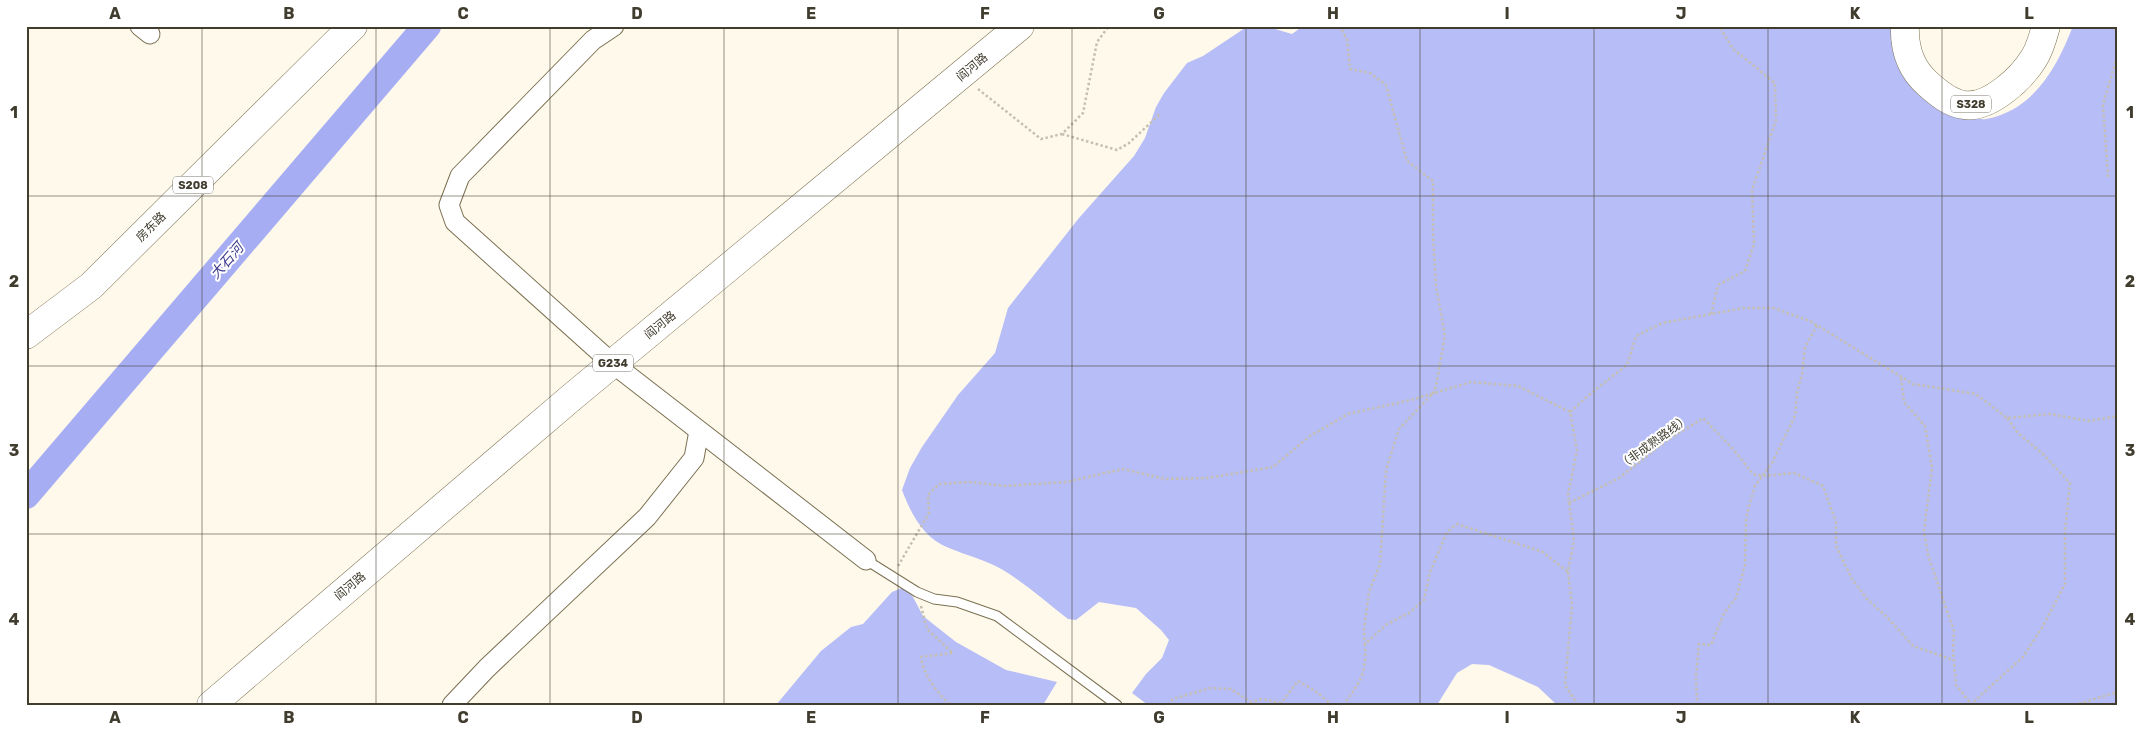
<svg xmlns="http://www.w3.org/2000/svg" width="2144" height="731" font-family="Rubik,'Noto Sans SC',sans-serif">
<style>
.forest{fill:#b7bdf6}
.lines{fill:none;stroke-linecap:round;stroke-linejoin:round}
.river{stroke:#a6adf3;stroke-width:28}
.service-casing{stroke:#7b7051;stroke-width:11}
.minor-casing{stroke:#7b7051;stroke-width:21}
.primary-casing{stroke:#7b7051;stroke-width:29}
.trunk-casing{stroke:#7b7051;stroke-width:29}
.path{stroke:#c4bfb1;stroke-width:2.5;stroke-dasharray:2.5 2.5;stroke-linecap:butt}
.service{stroke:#fff;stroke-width:9}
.minor{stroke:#fff;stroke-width:19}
.primary{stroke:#fff;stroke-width:28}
.trunk{stroke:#fff;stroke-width:28}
.grid{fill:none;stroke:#403c2e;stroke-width:1;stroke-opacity:0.55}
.labels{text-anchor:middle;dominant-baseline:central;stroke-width:4;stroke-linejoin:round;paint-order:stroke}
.shield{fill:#fff;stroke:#79766d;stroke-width:1}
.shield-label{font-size:11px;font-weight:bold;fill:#403c2e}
.street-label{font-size:12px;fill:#403c2e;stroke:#fff}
.water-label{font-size:14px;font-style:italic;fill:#3e3c8d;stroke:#fff}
.neatline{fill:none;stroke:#403c2e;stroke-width:2}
.grid-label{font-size:16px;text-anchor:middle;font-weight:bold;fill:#403c2e}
</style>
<rect width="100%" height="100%" fill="#fef9eb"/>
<!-- forest -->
<g class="forest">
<path d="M1254,26H1265L1292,34L1303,26H1893L1967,116C1973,117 1981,120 1986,119C2034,110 2057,67 2073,26H2118V705H1557L1538,687L1489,665L1472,664L1457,673L1437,705H1148L1132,693L1146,674L1162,658L1169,640L1161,630L1136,608L1099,602L1076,620L1068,619C1047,603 1026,584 1003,570C986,560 968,556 949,548C924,539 911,514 902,490L910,468L922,447L958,395L995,353L1008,308L1079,218L1134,156L1145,138L1156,107L1164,93L1187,63L1203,56L1245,28Z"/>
<path d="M904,587L913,597L923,616L956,642L1006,670L1057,682L1043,705H776L821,651L851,627L863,624L892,592Z"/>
</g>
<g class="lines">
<!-- river -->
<path class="river" d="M26,495L427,26"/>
<defs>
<path id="service" d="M866,560L917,592L934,599L957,602L997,616L1117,705"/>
<g id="minor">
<path d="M140,26L150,34"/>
<path d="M614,26L593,40L460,176L449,205L455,222L612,363L866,560"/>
<path d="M452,705L487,668L647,517L694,458L699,431"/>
</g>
<g id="primary">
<path d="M1905,26C1904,49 1911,69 1928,84C1938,93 1950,103 1964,105C1989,109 2022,78 2034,58C2040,49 2043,37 2046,26"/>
<path d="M26,335L91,286L353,26"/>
</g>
<path id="trunk" d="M211,705L572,397L1020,26"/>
</defs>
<!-- service casing -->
<use href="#service" class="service-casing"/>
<!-- minor casing -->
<use href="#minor" class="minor-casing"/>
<!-- primary casing -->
<use href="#primary" class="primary-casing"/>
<!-- trunk casing -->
<use href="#trunk" class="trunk-casing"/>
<!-- path -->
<g class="path">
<path d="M1339,26L1347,39L1350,69L1370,73L1386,85L1407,161L1433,181V234L1436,286L1445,336L1435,391L1399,429L1386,470L1380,564L1369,592L1364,630L1365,644"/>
<path d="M978,89L1041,139L1062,134L1083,113L1097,42L1109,26"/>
<path d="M1062,134L1117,150L1129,143L1160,114"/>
<path d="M2108,177L2103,105L2118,53"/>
<path d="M1711,314L1718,285L1745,271L1754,244L1752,190L1776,120L1775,83L1733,49L1719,26"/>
<path d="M1901,378L1904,402L1925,426L1932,468L1924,530L1928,555L1954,631L1953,653L1956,685L1972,705"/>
<path d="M1569,503L1619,478L1665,442L1703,418L1733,449L1753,474L1762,476L1794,473L1823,486L1836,522V546L1852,579L1867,599L1889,619L1913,646L1953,660"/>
<path d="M898,566L929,513L928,495L939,484L970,482L1005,486L1066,482L1123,469L1165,479L1207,478L1273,467L1310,436L1348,414L1411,400L1471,382L1518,386L1570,412"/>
<path d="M921,606L927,629L953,653L921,657C924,676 937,692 950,705"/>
<path d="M1168,705L1173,699L1210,688L1231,689L1251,702L1262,699L1281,703L1298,681L1314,690L1332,705"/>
<path d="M1343,705C1360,683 1367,673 1365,644L1387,624L1409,613L1424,600L1430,572L1447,532L1457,524L1543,552L1568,572"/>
<path d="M1578,705L1565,685L1572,605L1568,572L1574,540L1568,495L1577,450L1570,412L1590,394L1627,365L1636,336L1662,323L1744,308H1773L1810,321L1913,384L1976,394L2007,418L2050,414L2089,421L2118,416"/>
<path d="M1695,705L1697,699L1696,676L1699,644L1711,645L1724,613L1736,598L1745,565L1746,520L1749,506L1755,486L1772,463L1795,416L1797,392L1802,375L1805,347L1817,325"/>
<path d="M1970,705L2023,657L2043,626L2065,584V531L2070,483L2043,454L2018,433L2007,418"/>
<path d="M2074,705L2118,692"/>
</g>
<!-- service -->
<use href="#service" class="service"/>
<!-- minor -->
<use href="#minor" class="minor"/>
<!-- primary -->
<use href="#primary" class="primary"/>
<!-- trunk -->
<use href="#trunk" class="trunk"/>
</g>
<!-- grid -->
<path class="grid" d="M202,26V705M376,26V705M550,26V705M724,26V705M898,26V705M1072,26V705M1246,26V705M1420,26V705M1594,26V705M1768,26V705M1942,26V705M26,196H2118M26,366H2118M26,534H2118"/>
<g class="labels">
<!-- shield labels -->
<g class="shield">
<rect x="1951" y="95.5" width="40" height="17" rx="4"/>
<rect x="173" y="176.5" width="40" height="17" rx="4"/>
<rect x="593" y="354.5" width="40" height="17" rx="4"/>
</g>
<g class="shield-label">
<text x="1971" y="104">S328</text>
<text x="193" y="185">S208</text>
<text x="613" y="363">G234</text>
</g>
<!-- street labels -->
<g class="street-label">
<text transform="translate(972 67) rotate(-40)">阎河路</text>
<text transform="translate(151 227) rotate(-45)">房东路</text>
<text transform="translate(660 325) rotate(-39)">阎河路</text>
<text transform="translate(1654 442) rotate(-36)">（非成熟路线）</text>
<text transform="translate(350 586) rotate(-40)">阎河路</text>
</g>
<!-- water labels -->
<g class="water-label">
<text transform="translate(227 261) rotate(-49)">大石河</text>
</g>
</g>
<!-- border -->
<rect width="2144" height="731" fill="none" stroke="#ffffff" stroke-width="55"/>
<rect x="28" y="28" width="2088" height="676" class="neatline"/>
<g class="grid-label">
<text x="115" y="19">A</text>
<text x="289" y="19">B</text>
<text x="463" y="19">C</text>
<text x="637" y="19">D</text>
<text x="811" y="19">E</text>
<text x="985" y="19">F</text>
<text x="1159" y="19">G</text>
<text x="1333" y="19">H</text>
<text x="1507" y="19">I</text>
<text x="1681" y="19">J</text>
<text x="1855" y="19">K</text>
<text x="2029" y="19">L</text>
<text x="14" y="118">1</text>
<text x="2130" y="118">1</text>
<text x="14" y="287">2</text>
<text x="2130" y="287">2</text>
<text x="14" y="456">3</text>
<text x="2130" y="456">3</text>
<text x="14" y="625">4</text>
<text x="2130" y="625">4</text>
<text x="115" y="723">A</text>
<text x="289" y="723">B</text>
<text x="463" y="723">C</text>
<text x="637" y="723">D</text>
<text x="811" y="723">E</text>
<text x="985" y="723">F</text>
<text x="1159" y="723">G</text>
<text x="1333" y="723">H</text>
<text x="1507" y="723">I</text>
<text x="1681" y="723">J</text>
<text x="1855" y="723">K</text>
<text x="2029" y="723">L</text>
</g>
</svg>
